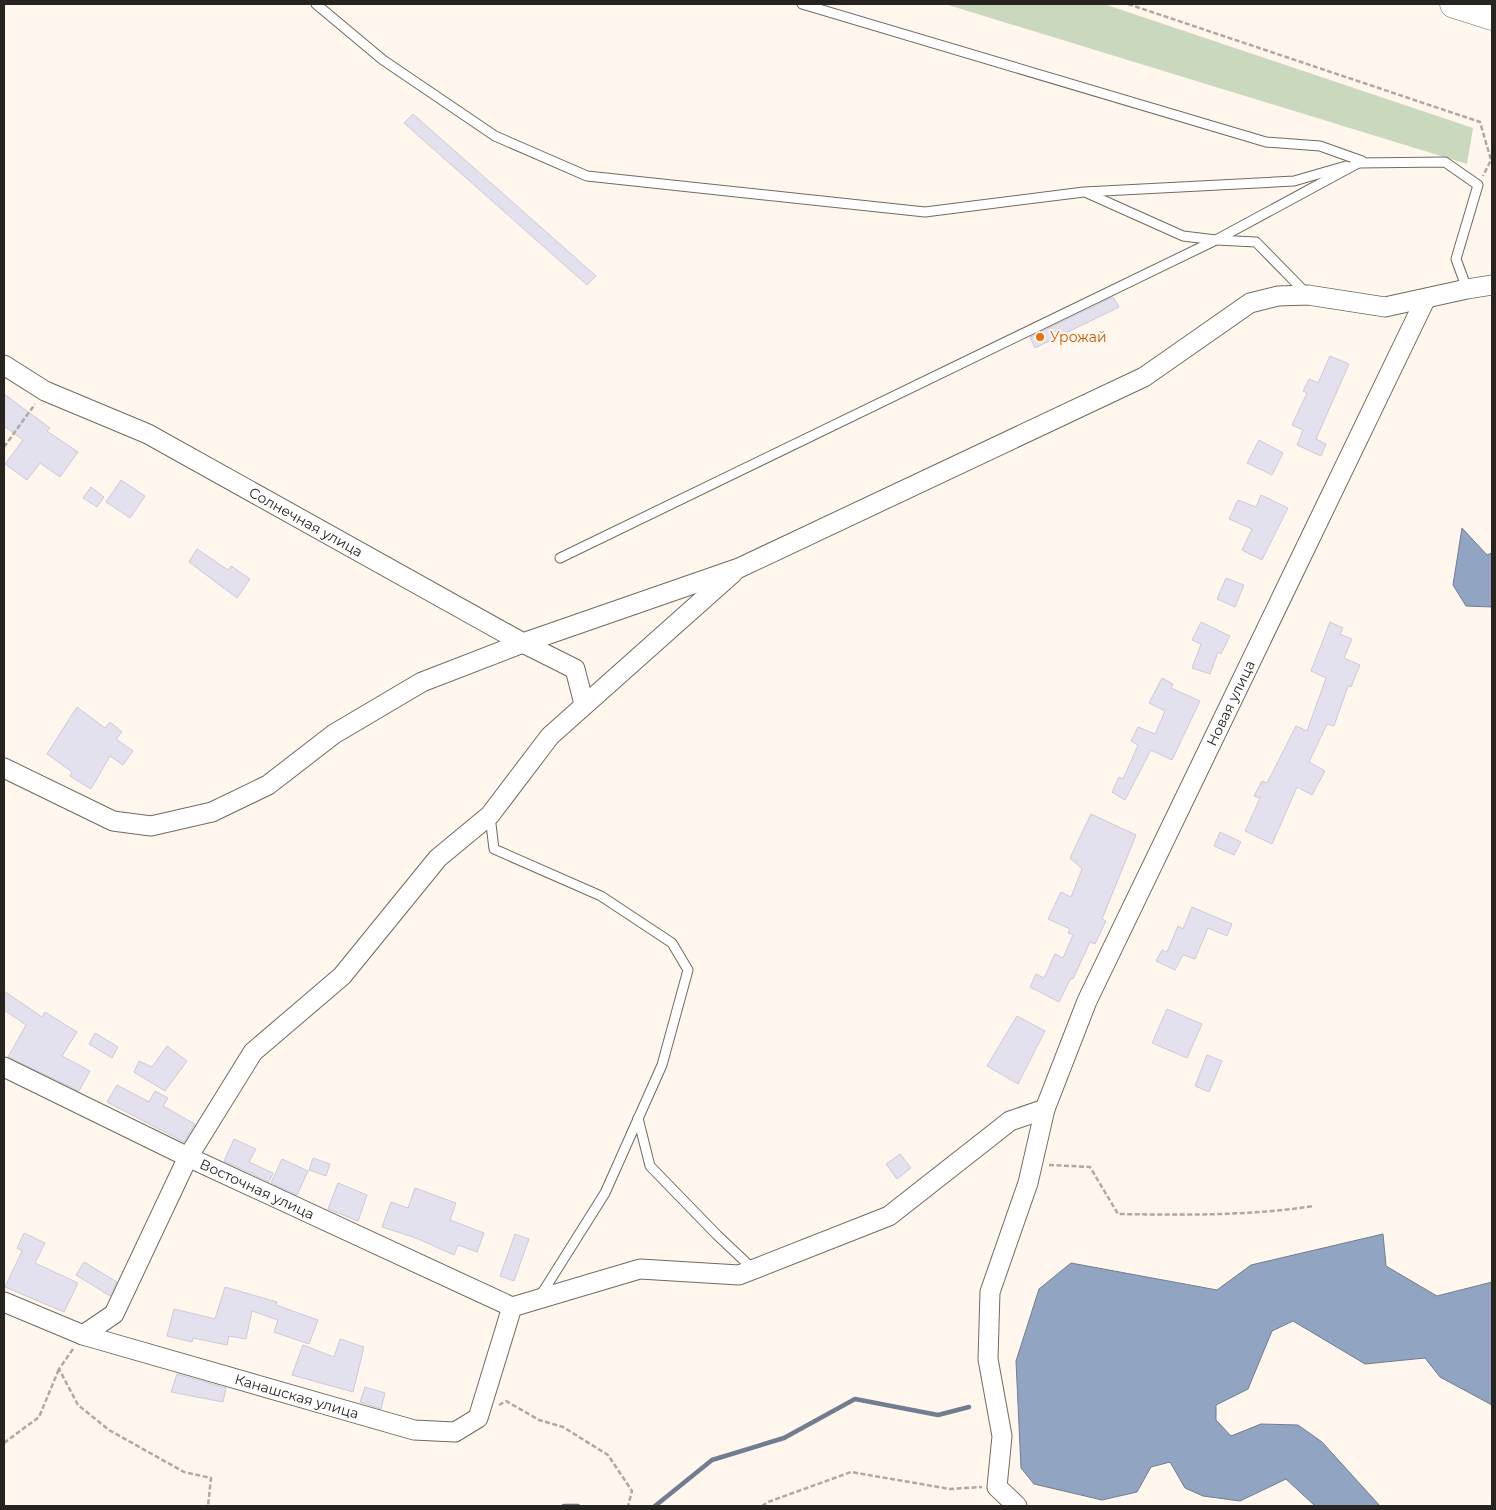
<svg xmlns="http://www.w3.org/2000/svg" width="1496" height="1510" font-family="Montserrat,sans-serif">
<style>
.green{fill:#cad9be}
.water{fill:#91a4c1;stroke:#717d90}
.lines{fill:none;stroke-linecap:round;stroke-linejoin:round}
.stream{stroke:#717d90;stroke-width:4.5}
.building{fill:#e4e1ef;stroke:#cdcad7}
.service-casing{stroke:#736a60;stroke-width:11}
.minor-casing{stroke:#736a60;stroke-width:21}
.trunk-casing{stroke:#736a60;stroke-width:29}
.path{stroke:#b0a9a2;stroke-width:2.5;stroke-dasharray:5 2.5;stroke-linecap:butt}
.service{stroke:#fff;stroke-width:9}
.minor{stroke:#fff;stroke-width:19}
.trunk{stroke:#fff;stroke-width:28}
.food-dot{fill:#e8710a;stroke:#fff6ed;stroke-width:2}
.labels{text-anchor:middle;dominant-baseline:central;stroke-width:4;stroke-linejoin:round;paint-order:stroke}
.food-label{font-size:14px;fill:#c56008;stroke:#fff6ed;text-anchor:start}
.street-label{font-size:14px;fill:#27231f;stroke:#fff6ed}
</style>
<rect width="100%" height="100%" fill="#fff6ed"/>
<!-- green -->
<path class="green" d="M945,4H1104L1473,128L1467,164Z"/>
<!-- water -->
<g class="water">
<path d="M1462,528L1487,555L1492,553V607L1466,606L1453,585Z"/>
<path d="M1383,1234L1386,1266L1437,1296L1492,1282V1405L1440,1377L1425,1358L1365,1364L1293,1321L1272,1331L1248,1389L1216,1405V1420L1231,1436L1261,1424L1298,1425L1322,1442L1380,1506H1315L1286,1479L1240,1501L1203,1496L1185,1488L1170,1462L1151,1467L1137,1492L1102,1500L1034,1484L1021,1468L1016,1361L1039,1289L1071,1263L1217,1290L1251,1265Z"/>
</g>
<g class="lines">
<!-- stream -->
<g class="stream">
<path d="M564,1506H578"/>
<path d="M655,1506L712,1460L784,1438L855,1399L938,1415L969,1407"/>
</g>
</g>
<!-- building -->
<g class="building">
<path d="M413,114L596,276L587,285L404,123Z"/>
<path d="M1113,297L1119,307L1035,348L1030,337Z"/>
<path d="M1330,356L1349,364L1316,439L1326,444L1321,456L1297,445L1303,430L1292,425L1307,393L1303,391L1309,379L1318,383Z"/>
<path d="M4,394L50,428L47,431L78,452L60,477L40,463L27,480L5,464L23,440L4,426Z"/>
<path d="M1259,440L1283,453L1272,475L1247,463Z"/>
<path d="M121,480L145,496L130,518L106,502Z"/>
<path d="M91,487L104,497L97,507L83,498Z"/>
<path d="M1261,495L1288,508L1262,560L1242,550L1252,529L1229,519L1238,500L1256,507Z"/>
<path d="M197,549L228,570L231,566L250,579L237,598L189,562Z"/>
<path d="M1226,578L1244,585L1235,607L1217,599Z"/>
<path d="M1201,622L1230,636L1221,654L1218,652L1210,674L1192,668L1201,644L1192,640Z"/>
<path d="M1330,622L1343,628L1340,634L1352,639L1344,658L1360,665L1351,687L1348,686L1334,726L1327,724L1309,762L1325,771L1312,795L1297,787L1272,844L1245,831L1260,798L1254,796L1262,781L1267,783L1296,726L1307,731L1326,678L1311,671Z"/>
<path d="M1162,678L1173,684L1171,688L1200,701L1172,760L1151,750L1125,800L1112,792L1119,777L1123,779L1138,745L1131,741L1138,727L1155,734L1165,711L1149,703Z"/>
<path d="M77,707L105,728L110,722L122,732L116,739L133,751L123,765L110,756L91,789L70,776L72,772L47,754Z"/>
<path d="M1091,814L1136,835L1102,919L1106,921L1095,944L1090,942L1073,979L1071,978L1059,1002L1030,987L1036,974L1044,978L1055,954L1063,958L1073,935L1068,933L1070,929L1048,919L1061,892L1071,897L1082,869L1070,858Z"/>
<path d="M1220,832L1241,842L1234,855L1214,846Z"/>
<path d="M1192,907L1232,924L1227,936L1208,928L1195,959L1183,955L1175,970L1156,961L1162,950L1167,952L1178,926L1183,929Z"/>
<path d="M4,991L42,1017L45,1012L77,1032L62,1056L90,1071L79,1091L8,1057L26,1025L4,1010Z"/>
<path d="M1167,1009L1202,1024L1187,1058L1152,1043Z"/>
<path d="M1017,1016L1045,1031L1018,1084L987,1066Z"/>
<path d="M95,1033L118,1047L112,1058L89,1044Z"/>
<path d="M167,1046L187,1061L165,1091L134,1072L139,1061L152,1067Z"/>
<path d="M1207,1055L1222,1061L1209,1092L1195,1086Z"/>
<path d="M117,1085L149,1102L155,1091L168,1098L163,1106L195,1124L184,1142L107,1102Z"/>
<path d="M234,1139L256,1149L249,1162L273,1173L269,1182L224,1161Z"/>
<path d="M900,1154L911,1168L897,1179L886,1164Z"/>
<path d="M313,1158L330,1164L326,1176L309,1170Z"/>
<path d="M282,1159L308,1171L297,1195L271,1183Z"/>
<path d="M338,1183L367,1195L358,1221L328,1209Z"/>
<path d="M415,1188L456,1203L450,1220L484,1233L477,1252L458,1245L454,1255L416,1238L382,1227L391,1202L408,1208Z"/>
<path d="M24,1233L45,1243L35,1263L78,1283L64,1312L5,1287L22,1251L17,1248Z"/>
<path d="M515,1234L529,1239L514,1281L500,1276Z"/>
<path d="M84,1262L117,1282L110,1296L76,1275Z"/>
<path d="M225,1287L277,1302L276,1305L318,1320L309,1344L274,1332L278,1320L252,1311L246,1339L229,1336L227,1345L193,1338L192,1342L167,1336L174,1309L215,1319Z"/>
<path d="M340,1339L364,1347L353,1392L292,1375L303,1345L334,1357Z"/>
<path d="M177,1374L226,1388L223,1402L171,1392Z"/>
<path d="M365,1387L385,1393L381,1409L360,1402Z"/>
</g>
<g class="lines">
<defs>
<g id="service">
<path d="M316,4L383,60L495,136L587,176L925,212L1084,192L1294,181L1346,166"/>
<path d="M1358,163L1445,162L1478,185L1456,259L1467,289"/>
<path d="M1087,193L1183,236L1216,240L1256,242L1307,294"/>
<path d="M560,558L1216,240L1362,161L1320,146L1266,142L802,4"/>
<path d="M490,816L494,849L601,896L672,943L688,970L662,1065L605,1193L539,1298"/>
<path d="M638,1118L650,1166L717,1235L753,1269"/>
</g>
<g id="minor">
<path id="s1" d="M4,365L45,391L148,434L523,643L575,669L584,704"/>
<path d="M4,768L113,821L151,826L212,812L268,785L334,734L422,682L523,643L739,568L1144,377L1250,303L1278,296L1308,295L1385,307L1467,289L1492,285"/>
<path id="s2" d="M4,1067L188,1157L512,1307"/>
<path id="s3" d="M4,1302L83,1335L414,1430L455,1432L478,1418L512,1307"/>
<path d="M512,1307L640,1269L739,1275L889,1216L1010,1121L1045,1109"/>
<path d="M83,1335L114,1314L188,1157L253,1052L342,976L438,858L490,815L550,736L733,573"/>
<path id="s4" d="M1017,1506L997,1487L1002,1436L988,1359L990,1292L1028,1183L1045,1109L1087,1001L1425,300"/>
</g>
<path id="trunk" d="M1454,4L1492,16"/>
</defs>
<!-- service casing -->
<use href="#service" class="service-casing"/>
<!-- minor casing -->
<use href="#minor" class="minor-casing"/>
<!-- trunk casing -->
<use href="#trunk" class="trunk-casing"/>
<!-- path -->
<g class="path">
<path d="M1128,4L1480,122L1491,160L1483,176"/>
<path d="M4,447L35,404"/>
<path d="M1049,1165L1090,1167L1118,1214C1183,1215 1249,1216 1313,1206"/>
<path d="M73,1349L59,1369L78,1405L109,1430L184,1472L211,1478L208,1506"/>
<path d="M499,1405L506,1401L539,1420L563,1427L608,1455L632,1491L628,1506"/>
<path d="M4,1443L39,1417L59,1369"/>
<path d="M762,1506L768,1502L851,1472L950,1489L982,1487"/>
</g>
<!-- service -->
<use href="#service" class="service"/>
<!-- minor -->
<use href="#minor" class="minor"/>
<!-- trunk -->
<use href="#trunk" class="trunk"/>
</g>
<!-- markers -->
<circle class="food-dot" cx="1040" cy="337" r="5"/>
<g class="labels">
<!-- food labels -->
<g class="food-label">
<text x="1050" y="337">Урожай</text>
</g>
<!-- street labels -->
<g class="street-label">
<text stroke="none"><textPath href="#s1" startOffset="341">Солнечная улица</textPath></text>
<text stroke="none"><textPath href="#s4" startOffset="862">Новая улица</textPath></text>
<text stroke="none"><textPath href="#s2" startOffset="281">Восточная улица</textPath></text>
<text stroke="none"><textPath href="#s3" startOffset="308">Канашская улица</textPath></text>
</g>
</g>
<!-- border -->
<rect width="1496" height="1510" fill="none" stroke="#27231f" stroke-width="10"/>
</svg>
